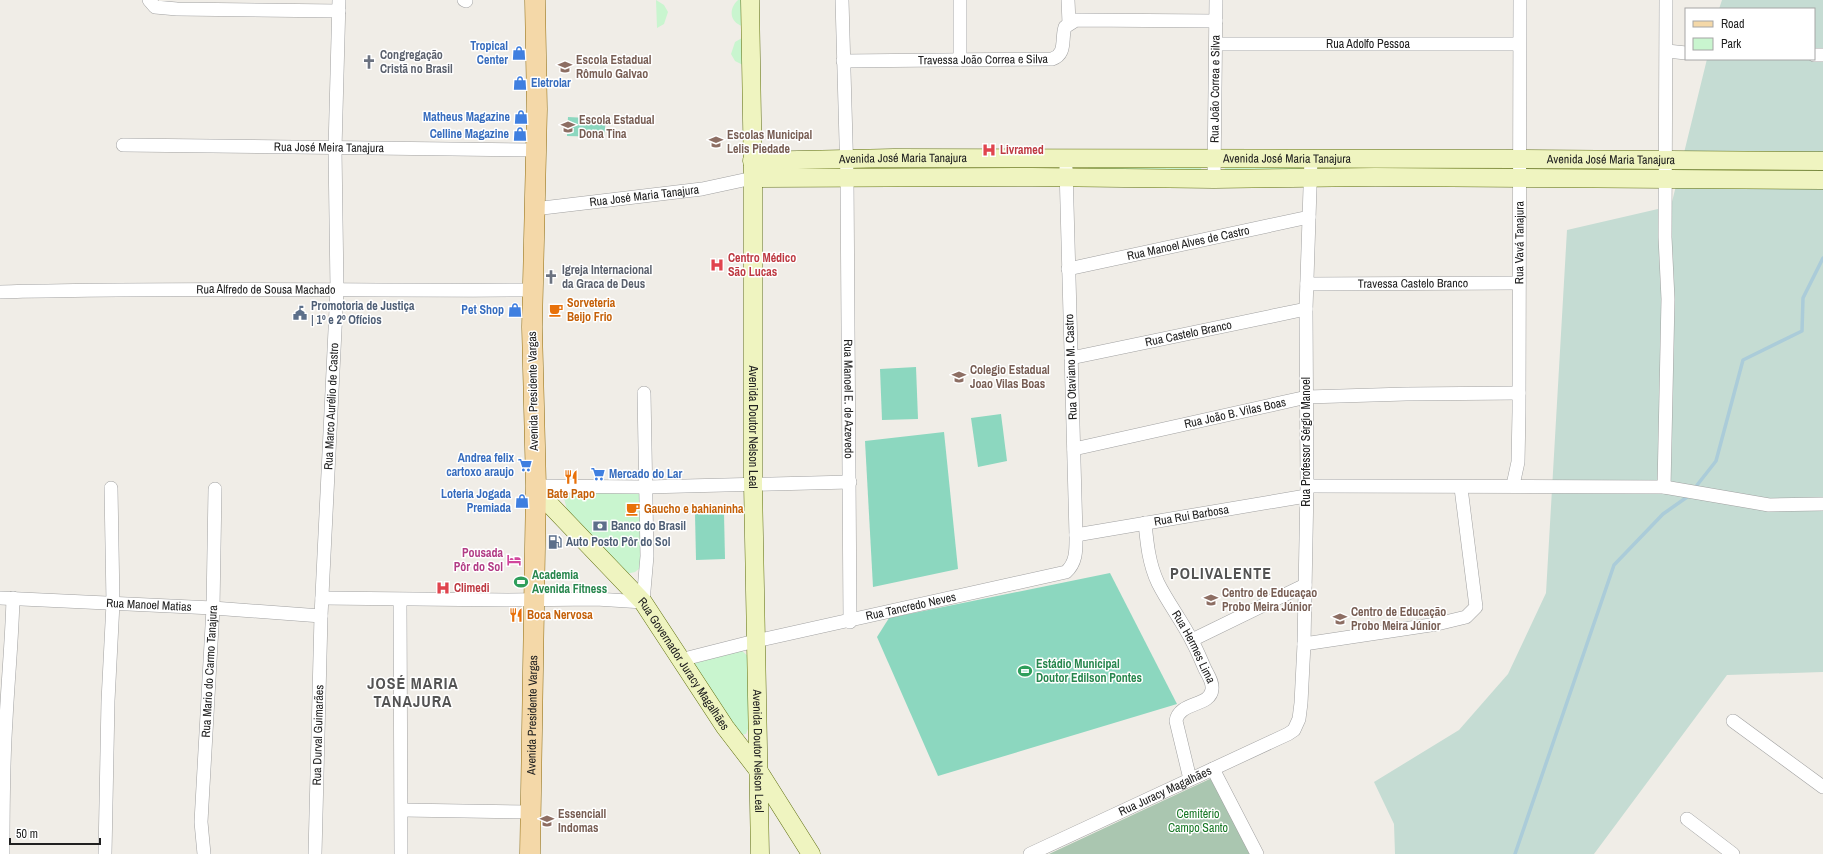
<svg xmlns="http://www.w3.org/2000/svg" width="1823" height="854" font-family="'Archivo Narrow',sans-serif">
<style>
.wetland{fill:#c5dcd3}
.cemetery{fill:#aac6b0}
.park{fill:#c9f5cf}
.pitch{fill:#8cd7bf}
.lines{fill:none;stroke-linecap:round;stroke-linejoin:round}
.stream{stroke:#abccd9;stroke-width:3.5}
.street-casing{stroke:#a1a1a1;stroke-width:14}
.secondary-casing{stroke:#5f6f0f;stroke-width:19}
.primary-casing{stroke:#8f6b0d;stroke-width:21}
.street{stroke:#fff;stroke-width:13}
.secondary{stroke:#eff4c0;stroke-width:18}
.primary{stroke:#f4d8a8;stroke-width:20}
.labels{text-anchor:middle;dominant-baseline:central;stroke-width:3;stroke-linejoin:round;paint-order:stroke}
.street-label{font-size:12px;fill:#202020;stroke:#fff}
.shop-label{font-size:12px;font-weight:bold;fill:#366cbe;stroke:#fff;text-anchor:end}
.worship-label{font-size:12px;font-weight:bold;fill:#5b616d;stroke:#fff;text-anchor:start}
.education-label{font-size:12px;font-weight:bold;fill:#785e54;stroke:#fff;text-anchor:start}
.health-label{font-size:12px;font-weight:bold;fill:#be3a42;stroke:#fff;text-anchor:start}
.food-label{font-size:12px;font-weight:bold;fill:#c56008;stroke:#fff;text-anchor:start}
.service-label{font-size:12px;font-weight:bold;fill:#4e5e75;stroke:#fff;text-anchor:start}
.hotel-label{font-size:12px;font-weight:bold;fill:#b23c85;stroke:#fff;text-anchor:end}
.leisure-label{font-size:12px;font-weight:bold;fill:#27864d;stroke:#fff;text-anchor:start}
.park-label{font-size:12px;fill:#157623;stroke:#fff}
.district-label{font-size:16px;font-weight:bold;letter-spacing:1px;fill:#535353;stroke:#fff}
</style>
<rect width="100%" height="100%" fill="#f0ede7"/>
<!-- wetland -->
<path class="wetland" d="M1722,0H1823V672L1727,675L1594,854H1395L1394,824L1374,782L1459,730L1508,674L1546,593L1567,230L1671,206L1707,59H1814V9H1719Z"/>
<!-- cemetery -->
<path class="cemetery" d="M1214,777L1252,854H1049Z"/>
<!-- park -->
<g class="park">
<path d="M656,0L664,5L668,12L664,24L657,28Z"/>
<path d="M738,0H746L742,26C730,22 728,9 738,0Z"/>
<path d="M742,38L747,67L735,61L731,54L735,42Z"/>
<path d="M1202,165L1200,174H1088V166Z"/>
<path d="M1225,166L1302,167L1301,174H1224Z"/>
<path d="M571,493H639C648,511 641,547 640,568L635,572L626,574L567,510L564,498Z"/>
<path d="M741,650L749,657V726L746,734L741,735L695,668V663Z"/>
</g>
<!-- pitch -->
<g class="pitch">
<path d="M568,117L606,119L604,137L567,136Z"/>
<path d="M916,367L918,419L882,420L880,369Z"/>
<path d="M1001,414L1007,461L978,467L971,418Z"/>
<path d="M944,432L958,569L873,587L865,441Z"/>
<path d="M724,513L725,559L696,560L695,514Z"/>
<path d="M1110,573L1177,704L938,776L877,637L889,618Z"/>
</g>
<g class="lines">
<!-- stream -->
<g class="stream">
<path d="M1694,489L1716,461L1743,360L1802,331L1803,298L1823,258"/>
<path d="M1515,854L1614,565L1663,514L1690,495"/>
</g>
<defs>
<g id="street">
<path d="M149,0L155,7L177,9L339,11"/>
<path d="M464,0L466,1"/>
<path id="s1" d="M842,0L847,177L850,622"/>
<path d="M1068,0L1069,23"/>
<path id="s2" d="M1216,44H1519"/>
<path d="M1667,51L1686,53"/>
<path d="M1814,55H1823"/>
<path d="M960,60V0"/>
<path id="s3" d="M843,61L1052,59C1067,54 1061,39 1065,27L1076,20L1216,21"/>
<path id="s4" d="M123,145L535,150"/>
<path id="s5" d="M1214,179L1216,0"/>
<path id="s6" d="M534,209L702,189L753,178"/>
<path id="s7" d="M1068,269L1309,217"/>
<path id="s8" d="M1307,284L1519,283"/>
<path id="s9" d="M0,292C177,287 355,291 532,290"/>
<path id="s10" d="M1071,358L1306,309"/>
<path id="s11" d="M1074,449L1307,397L1406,394L1519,393"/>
<path id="s12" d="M1513,485L1518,462L1519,412L1520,0"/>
<path d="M536,486L646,487L850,482"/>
<path d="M1307,486L1664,487L1769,505L1823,504"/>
<path d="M1664,487L1668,299L1665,237L1666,0"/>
<path id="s13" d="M1145,523C1147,544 1149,564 1158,583C1168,603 1182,621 1192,641C1197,650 1201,660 1205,669C1208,675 1213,682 1212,689C1211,707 1179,701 1176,721L1190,779"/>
<path id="s14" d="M1076,535L1306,496"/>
<path id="s15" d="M0,598L213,608L321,616"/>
<path d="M322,598L507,600L596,599L643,602L647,556L644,393"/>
<path d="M400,600L401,854"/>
<path d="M1192,640L1305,585"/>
<path d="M1304,644L1437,624L1466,617L1476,607L1461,488"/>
<path id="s16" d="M680,660L751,642L1066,572C1077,562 1076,549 1076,535L1066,168"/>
<path d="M1733,721L1823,787"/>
<path d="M1213,769L1257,854"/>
<path d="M402,810L531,812"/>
<path d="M1687,819L1733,854"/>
<path d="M3,854C3,809 3,765 6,720C8,679 12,639 13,598"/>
<path d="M105,854L108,701L113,603L111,488"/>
<path id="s17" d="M204,854L201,822L213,608L215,489"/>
<path id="s18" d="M315,854L321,616L337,289L335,149L339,0"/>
<path id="s19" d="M1030,854L1288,734L1294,730L1299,719L1301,703L1304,644L1307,486L1306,309L1311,158"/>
</g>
<g id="secondary">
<path id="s20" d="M750,0L753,178V484L760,854"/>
<path id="s21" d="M752,161L894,158L1520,159L1823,161"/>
<path d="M753,178L1032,177L1214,179L1375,177L1823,180"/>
<path id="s22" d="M536,490L643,602L725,727L758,770L811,854"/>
</g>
<g id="primary">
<path id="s23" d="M530,854L536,486L532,327L537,109L535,0"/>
</g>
</defs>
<!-- street casing -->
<use href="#street" class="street-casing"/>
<!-- secondary casing -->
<use href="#secondary" class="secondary-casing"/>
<!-- primary casing -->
<use href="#primary" class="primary-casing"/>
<!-- street -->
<use href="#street" class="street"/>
<!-- secondary -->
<use href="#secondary" class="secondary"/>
<!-- primary -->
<use href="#primary" class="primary"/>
</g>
<!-- icons -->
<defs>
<symbol id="shop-bare" viewBox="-9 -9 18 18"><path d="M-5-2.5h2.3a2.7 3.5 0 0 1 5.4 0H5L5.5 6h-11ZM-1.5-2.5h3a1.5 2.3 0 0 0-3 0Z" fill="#3f7fe0" stroke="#fff" stroke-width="2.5" paint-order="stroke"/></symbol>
<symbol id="church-bare" viewBox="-9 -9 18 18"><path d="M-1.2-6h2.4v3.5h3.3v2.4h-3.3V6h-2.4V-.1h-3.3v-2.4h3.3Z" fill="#6b7280" stroke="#fff" stroke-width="2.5" paint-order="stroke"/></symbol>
<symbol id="school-bare" viewBox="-9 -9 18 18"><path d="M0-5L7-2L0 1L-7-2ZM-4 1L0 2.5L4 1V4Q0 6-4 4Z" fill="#8d6e63" stroke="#fff" stroke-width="2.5" paint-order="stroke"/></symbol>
<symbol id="hospital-bare" viewBox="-9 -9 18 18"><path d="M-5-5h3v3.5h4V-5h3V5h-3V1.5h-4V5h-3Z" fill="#e0444e" stroke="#fff" stroke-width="2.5" paint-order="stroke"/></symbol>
<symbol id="cafe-bare" viewBox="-9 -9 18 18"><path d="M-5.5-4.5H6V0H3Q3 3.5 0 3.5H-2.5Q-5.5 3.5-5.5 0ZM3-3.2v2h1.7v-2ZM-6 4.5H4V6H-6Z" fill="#e8710a" stroke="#fff" stroke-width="2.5" paint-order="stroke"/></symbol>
<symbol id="civic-bare" viewBox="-9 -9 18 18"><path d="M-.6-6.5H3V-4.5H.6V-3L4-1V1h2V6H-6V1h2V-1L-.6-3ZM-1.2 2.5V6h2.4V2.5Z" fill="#5c6f8a" stroke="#fff" stroke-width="2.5" paint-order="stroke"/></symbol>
<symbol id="supermarket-bare" viewBox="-9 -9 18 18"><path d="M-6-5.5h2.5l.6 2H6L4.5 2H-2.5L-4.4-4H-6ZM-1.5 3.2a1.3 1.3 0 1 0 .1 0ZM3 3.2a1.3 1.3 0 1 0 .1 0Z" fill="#3f7fe0" stroke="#fff" stroke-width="2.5" paint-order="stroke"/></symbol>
<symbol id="restaurant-bare" viewBox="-9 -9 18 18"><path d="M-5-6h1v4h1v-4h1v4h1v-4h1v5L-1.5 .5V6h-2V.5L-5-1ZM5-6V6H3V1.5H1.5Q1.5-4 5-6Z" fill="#e8710a" stroke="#fff" stroke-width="2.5" paint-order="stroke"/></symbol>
<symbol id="bank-bare" viewBox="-9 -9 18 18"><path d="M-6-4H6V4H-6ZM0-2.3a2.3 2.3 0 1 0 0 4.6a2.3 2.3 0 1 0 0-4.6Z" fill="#5c6f8a" stroke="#fff" stroke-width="2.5" paint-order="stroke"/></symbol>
<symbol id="fuel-bare" viewBox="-9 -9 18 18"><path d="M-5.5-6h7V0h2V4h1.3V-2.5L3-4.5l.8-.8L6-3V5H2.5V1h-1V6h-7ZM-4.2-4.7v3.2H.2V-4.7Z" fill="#5c6f8a" stroke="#fff" stroke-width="2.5" paint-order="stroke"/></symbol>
<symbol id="hotel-bare" viewBox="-9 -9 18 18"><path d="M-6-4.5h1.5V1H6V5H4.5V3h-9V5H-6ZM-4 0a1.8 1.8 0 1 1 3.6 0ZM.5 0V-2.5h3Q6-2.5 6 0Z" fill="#d1479c" stroke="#fff" stroke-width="2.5" paint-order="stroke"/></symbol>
<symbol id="stadium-bare" viewBox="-9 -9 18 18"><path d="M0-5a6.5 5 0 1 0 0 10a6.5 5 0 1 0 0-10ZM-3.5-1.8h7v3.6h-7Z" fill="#2e9e5b" stroke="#fff" stroke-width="2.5" paint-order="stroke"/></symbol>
</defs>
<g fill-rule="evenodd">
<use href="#shop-bare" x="509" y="43" width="20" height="20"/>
<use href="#church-bare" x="359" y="52" width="20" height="20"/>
<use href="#school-bare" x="555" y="57" width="20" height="20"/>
<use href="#shop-bare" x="510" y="73" width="20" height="20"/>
<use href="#shop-bare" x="511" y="107" width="20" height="20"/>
<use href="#school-bare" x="558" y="117" width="20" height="20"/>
<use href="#shop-bare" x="510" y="124" width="20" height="20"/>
<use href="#school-bare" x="706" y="132" width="20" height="20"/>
<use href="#hospital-bare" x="979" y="140" width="20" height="20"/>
<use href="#hospital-bare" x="707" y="255" width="20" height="20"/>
<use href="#church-bare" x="541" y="267" width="20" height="20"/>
<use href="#shop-bare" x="505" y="300" width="20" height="20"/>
<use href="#cafe-bare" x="546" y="300" width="20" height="20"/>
<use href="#civic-bare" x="290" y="303" width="20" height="20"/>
<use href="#school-bare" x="949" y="367" width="20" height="20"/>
<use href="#supermarket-bare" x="515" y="455" width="20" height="20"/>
<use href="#supermarket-bare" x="588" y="464" width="20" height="20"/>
<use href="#restaurant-bare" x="561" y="467" width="20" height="20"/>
<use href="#shop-bare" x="512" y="491" width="20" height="20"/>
<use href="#cafe-bare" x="623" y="499" width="20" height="20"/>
<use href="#bank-bare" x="590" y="516" width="20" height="20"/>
<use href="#fuel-bare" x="545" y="532" width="20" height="20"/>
<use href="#hotel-bare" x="504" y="550" width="20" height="20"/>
<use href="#stadium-bare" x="511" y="572" width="20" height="20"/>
<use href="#hospital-bare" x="433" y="578" width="20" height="20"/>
<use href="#school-bare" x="1201" y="590" width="20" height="20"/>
<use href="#restaurant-bare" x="506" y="605" width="20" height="20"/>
<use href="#school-bare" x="1330" y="609" width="20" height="20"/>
<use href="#stadium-bare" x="1015" y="661" width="20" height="20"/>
<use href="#school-bare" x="537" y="811" width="20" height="20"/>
</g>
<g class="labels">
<!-- street labels -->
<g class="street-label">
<text stroke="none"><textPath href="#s2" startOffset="152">Rua Adolfo Pessoa</textPath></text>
<text stroke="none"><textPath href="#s3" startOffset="140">Travessa João Correa e Silva</textPath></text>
<text stroke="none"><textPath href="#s5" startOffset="90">Rua João Correa e Silva</textPath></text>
<text stroke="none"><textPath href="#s4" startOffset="206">Rua José Meira Tanajura</textPath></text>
<text stroke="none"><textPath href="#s21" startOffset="151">Avenida José Maria Tanajura</textPath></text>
<text stroke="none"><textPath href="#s21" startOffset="535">Avenida José Maria Tanajura</textPath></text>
<text stroke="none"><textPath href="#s21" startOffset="859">Avenida José Maria Tanajura</textPath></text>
<text stroke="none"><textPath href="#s6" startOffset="111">Rua José Maria Tanajura</textPath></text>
<text stroke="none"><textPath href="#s7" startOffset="123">Rua Manoel Alves de Castro</textPath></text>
<text stroke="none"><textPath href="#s12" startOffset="243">Rua Vavá Tanajura</textPath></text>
<text stroke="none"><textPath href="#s8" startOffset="106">Travessa Castelo Branco</textPath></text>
<text stroke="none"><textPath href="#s9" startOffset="266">Rua Alfredo de Sousa Machado</textPath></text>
<text stroke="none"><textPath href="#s10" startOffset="120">Rua Castelo Branco</textPath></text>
<text transform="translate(1071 367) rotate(-92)">Rua Otaviano M. Castro</text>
<text transform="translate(533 391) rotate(-91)">Avenida Presidente Vargas</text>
<text stroke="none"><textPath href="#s1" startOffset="399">Rua Manoel E. de Azevedo</textPath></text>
<text stroke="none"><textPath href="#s18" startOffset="448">Rua Marco Aurélio de Castro</textPath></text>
<text stroke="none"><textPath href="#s11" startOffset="165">Rua João B. Vilas Boas</textPath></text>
<text stroke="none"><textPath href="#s20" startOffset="427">Avenida Doutor Nelson Leal</textPath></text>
<text transform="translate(1306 442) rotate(-90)">Rua Professor Sérgio Manoel</text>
<text stroke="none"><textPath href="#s14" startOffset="117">Rua Rui Barbosa</textPath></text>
<text stroke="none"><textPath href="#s15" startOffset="149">Rua Manoel Matias</textPath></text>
<text stroke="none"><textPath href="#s16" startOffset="237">Rua Tancredo Neves</textPath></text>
<text stroke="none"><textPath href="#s13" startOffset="135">Rua Hermes Lima</textPath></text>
<text stroke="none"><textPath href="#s22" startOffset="229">Rua Governador Juracy Magalhães</textPath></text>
<text stroke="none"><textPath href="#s17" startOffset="183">Rua Mario do Carmo Tanajura</textPath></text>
<text stroke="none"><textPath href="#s23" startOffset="139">Avenida Presidente Vargas</textPath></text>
<text stroke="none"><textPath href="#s18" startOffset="119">Rua Durval Guimarães</textPath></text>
<text stroke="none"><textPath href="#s20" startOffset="751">Avenida Doutor Nelson Leal</textPath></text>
<text stroke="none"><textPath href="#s19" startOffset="149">Rua Juracy Magalhães</textPath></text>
</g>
<!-- shop labels -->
<g class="shop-label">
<text x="508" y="46">Tropical<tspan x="508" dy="14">Center</tspan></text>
<text x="531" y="83" text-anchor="start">Eletrolar</text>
<text x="510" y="117">Matheus Magazine</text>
<text x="509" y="134">Celline Magazine</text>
<text x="504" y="310">Pet Shop</text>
<text x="514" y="458">Andrea felix<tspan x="514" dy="14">cartoxo araujo</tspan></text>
<text x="609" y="474" text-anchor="start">Mercado do Lar</text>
<text x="511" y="494">Loteria Jogada<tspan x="511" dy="14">Premiada</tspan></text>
</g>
<!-- worship labels -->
<g class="worship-label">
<text x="380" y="55">Congregação<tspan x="380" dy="14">Cristã no Brasil</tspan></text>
<text x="562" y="270">Igreja Internacional<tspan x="562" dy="14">da Graca de Deus</tspan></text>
</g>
<!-- education labels -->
<g class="education-label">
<text x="576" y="60">Escola Estadual<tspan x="576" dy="14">Rômulo Galvao</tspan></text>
<text x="579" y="120">Escola Estadual<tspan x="579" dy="14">Dona Tina</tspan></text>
<text x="727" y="135">Escolas Municipal<tspan x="727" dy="14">Lelis Piedade</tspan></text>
<text x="970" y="370">Colegio Estadual<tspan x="970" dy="14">Joao Vilas Boas</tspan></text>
<text x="1222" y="593">Centro de Educaçao<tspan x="1222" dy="14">Probo Meira Júnior</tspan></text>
<text x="1351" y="612">Centro de Educação<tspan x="1351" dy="14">Probo Meira Júnior</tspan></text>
<text x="558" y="814">Essenciall<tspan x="558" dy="14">Indomas</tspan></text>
</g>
<!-- health labels -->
<g class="health-label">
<text x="1000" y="150">Livramed</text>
<text x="728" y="258">Centro Médico<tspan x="728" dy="14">São Lucas</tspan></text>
<text x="454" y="588">Climedi</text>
</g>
<!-- food labels -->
<g class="food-label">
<text x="567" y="303">Sorveteria<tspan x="567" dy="14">Beijo Frio</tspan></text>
<text x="571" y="494" text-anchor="middle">Bate Papo</text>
<text x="644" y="509">Gaucho e bahianinha</text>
<text x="527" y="615">Boca Nervosa</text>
</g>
<!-- service labels -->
<g class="service-label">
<text x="311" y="306">Promotoria de Justiça<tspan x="311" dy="14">| 1º e 2º Ofícios</tspan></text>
<text x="611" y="526">Banco do Brasil</text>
<text x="566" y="542">Auto Posto Pôr do Sol</text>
</g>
<!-- hotel labels -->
<g class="hotel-label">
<text x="503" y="553">Pousada<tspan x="503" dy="14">Pôr do Sol</tspan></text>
</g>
<!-- leisure labels -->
<g class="leisure-label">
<text x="532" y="575">Academia<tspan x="532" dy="14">Avenida Fitness</tspan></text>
<text x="1036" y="664">Estádio Municipal<tspan x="1036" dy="14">Doutor Edilson Pontes</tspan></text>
</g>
<!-- park labels -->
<g class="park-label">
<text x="1198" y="814">Cemitério<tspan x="1198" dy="14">Campo Santo</tspan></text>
</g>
<!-- district labels -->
<g class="district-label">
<text x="1221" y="573">POLIVALENTE</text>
<text x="413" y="683">JOSÉ MARIA<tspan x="413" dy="18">TANAJURA</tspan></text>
</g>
</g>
<!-- legend -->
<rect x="1685" y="8" width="130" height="52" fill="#ffffff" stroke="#a6a6a6"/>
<rect x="1693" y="21" width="20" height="6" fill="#f4d8a8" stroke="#a6a6a6"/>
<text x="1721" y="28" font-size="12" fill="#202020">Road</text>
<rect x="1693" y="38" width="20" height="12" fill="#c9f5cf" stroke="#a6a6a6"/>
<text x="1721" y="48" font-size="12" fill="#202020">Park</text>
<!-- scale -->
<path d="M10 838v6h90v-6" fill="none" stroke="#202020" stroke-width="2"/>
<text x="16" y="838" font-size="12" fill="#202020" stroke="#ffffff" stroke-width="3" paint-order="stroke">50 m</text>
</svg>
